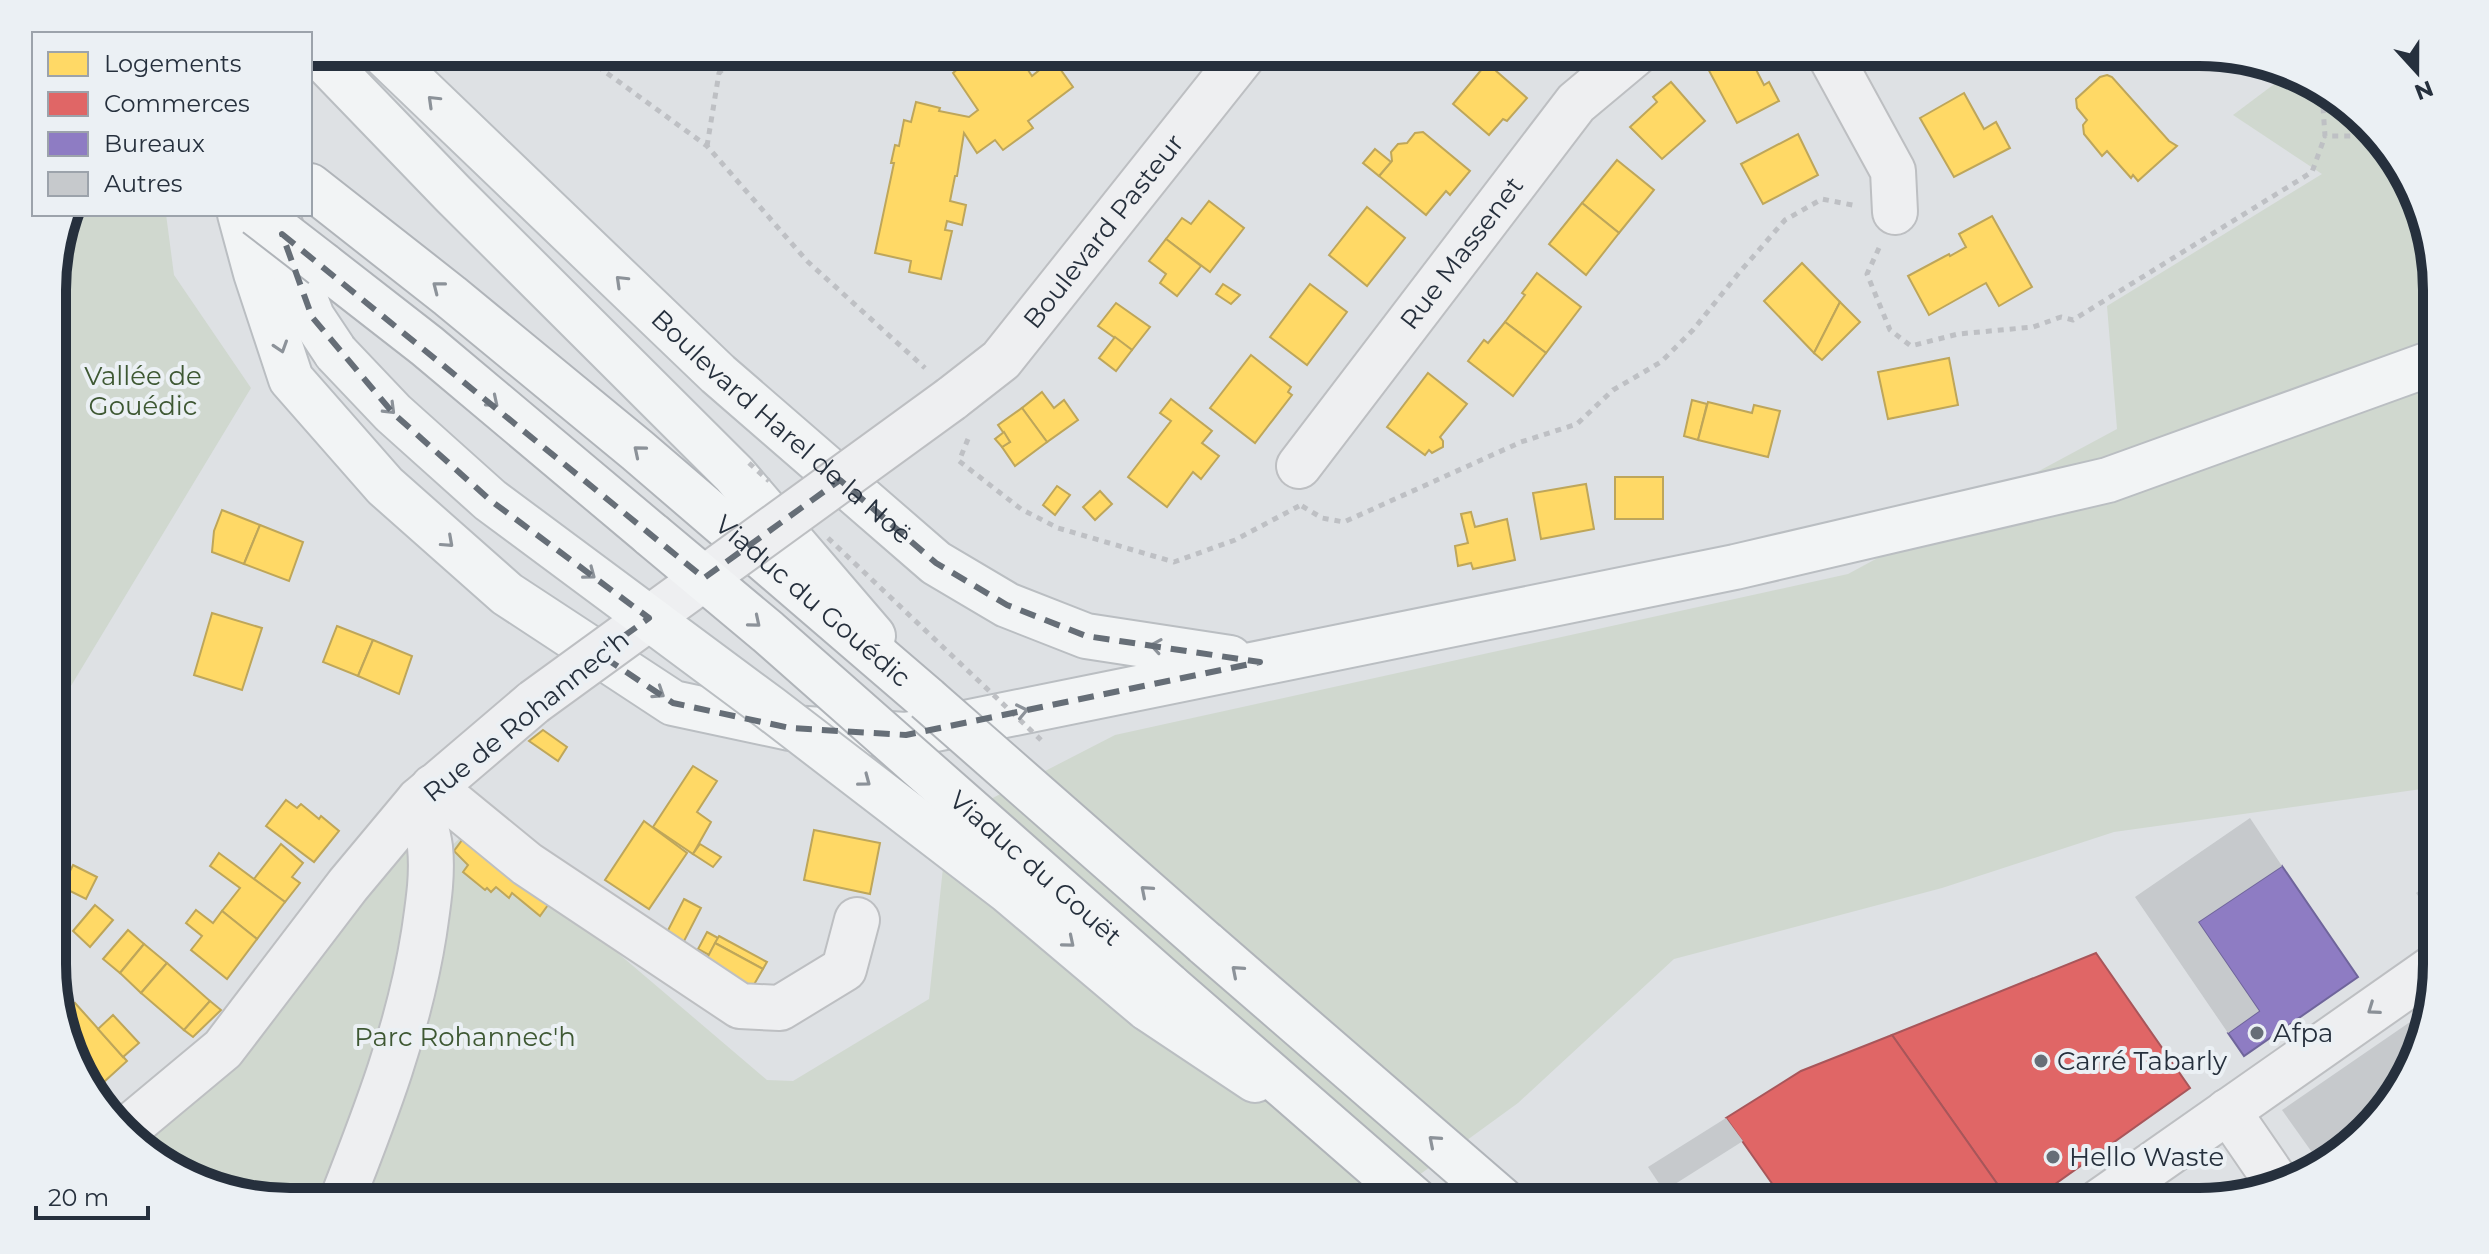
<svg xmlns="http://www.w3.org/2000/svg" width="2489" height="1254" font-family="Montserrat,sans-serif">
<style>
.green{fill:#d0d8cf}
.homes{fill:#ffd966;stroke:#bea65a;stroke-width:2}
.shops{fill:#e06666;stroke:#a8565a;stroke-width:2}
.offices{fill:#8e7cc3;stroke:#6f659b;stroke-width:2}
.building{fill:#c6c9cc}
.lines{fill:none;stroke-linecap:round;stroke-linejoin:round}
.minor-casing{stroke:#bdbfc2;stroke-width:48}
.major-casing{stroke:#babec2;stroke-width:48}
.highway-casing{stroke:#b0b4b9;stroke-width:48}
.path{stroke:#bec0c4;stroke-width:5;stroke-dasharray:6 6;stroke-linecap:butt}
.minor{stroke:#eeeff1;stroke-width:44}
.major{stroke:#f2f4f5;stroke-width:44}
.highway{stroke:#f2f4f5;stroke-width:44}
.minor-bridge-casing{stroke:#bdbfc2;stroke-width:48;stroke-linecap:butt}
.major-bridge-casing{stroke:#babec2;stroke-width:48;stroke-linecap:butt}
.highway-bridge-casing{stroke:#b0b4b9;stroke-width:48;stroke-linecap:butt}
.path-bridge{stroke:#bec0c4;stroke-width:5;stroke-dasharray:6 6;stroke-linecap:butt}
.minor-bridge{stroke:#eeeff1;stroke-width:44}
.major-bridge{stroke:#f2f4f5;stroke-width:44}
.highway-bridge{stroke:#f2f4f5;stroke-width:44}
.oneway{stroke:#8c9299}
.oneway2{stroke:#8a9097}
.marked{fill:none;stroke:#666e77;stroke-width:6;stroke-dasharray:16 10;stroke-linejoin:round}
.poi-dot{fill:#666e77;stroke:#ebf0f4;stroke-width:3}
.labels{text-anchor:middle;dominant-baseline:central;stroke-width:8;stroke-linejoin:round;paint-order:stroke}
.street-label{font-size:26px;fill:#26303d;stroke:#ebf0f4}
.park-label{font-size:26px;fill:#3e5833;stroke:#ebf0f4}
.poi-label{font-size:26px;fill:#26303d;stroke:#ebf0f4;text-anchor:start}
.rim{fill:none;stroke:#26303d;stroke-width:10}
</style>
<rect width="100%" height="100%" fill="#dee1e4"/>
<!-- green -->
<g class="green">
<path d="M2289,73L2304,76L2397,158L2435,260L2436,787L2114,832L1942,888L1674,959L1518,1103L1382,1202H290L185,1178L142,1142L249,1050L406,847L447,850L471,828L767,1080L793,1081L929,999L948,821L1115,735L1848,574L2117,429L2107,306L2322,174L2233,115Z"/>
<path d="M69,214H166L174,275L251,388L54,714L53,274Z"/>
</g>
<!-- homes -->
<g class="homes">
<path d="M670,52H716L714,63L670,56Z"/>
<path d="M977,52H1024L1027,56L1022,61L1032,76L1053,59L1073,87L1028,121L1033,128L1003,150L995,140L977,153L964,133L957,176H955L950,201L966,205L962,225L947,221L945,230L952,231L941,279L909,272L911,261L875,253L894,163H891L895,145L899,146L904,120L911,122L916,102L940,108L939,111L969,117L978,110L953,73Z"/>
<path d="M1534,52H1568L1551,69Z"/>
<path d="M1730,52H1747L1764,85L1769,82L1779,101L1737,123L1706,65Z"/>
<path d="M1487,63L1527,98L1507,121L1503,119L1489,135L1453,104Z"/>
<path d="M2107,75L2112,77L2169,141L2177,146L2138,181L2133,175L2131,178L2107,151L2102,156L2084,134L2083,125L2087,120L2077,108L2076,99L2100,77Z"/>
<path d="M1671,82L1705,121L1662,159L1630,127L1657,102L1653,97Z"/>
<path d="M1964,93L1984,129L1996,122L2010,148L1954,177L1920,118Z"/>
<path d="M1423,132L1470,171L1450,195L1446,191L1426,215L1379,176L1392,161L1391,152L1398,144L1407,143L1415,133Z"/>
<path d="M1798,134L1818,175L1763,204L1741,164Z"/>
<path d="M1375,149L1391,162L1379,176L1363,163Z"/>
<path d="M1617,160L1654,190L1619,233L1582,203Z"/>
<path d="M1209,201L1244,228L1210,272L1166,239L1182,218L1191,224Z"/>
<path d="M1582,203L1619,233L1586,275L1549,244Z"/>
<path d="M1367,207L1405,238L1367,286L1329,255Z"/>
<path d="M1992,216L2032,287L1999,306L1986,283L1929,315L1908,276L1949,254L1950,256L1966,247L1959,234Z"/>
<path d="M1166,239L1201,266L1177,296L1160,283L1166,274L1149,261Z"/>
<path d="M1802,263L1840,302L1814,353L1764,301Z"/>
<path d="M1537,273L1581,307L1546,353L1505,322L1525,295L1522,293Z"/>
<path d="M1223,284L1240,295L1231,304L1216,294Z"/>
<path d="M1310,284L1347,312L1307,365L1270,337Z"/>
<path d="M1840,302L1860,322L1822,360L1814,353Z"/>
<path d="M1116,303L1150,327L1132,350L1098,326Z"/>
<path d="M1505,322L1546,353L1513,396L1468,361L1484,340L1488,343Z"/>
<path d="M1115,337L1132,350L1116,371L1099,358Z"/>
<path d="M1251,355L1291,387L1288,392L1292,395L1255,443L1210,408Z"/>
<path d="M1949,358L1958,405L1888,419L1878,372Z"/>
<path d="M1428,373L1467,404L1440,437L1443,441V447L1432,453L1429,450L1425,455L1387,427Z"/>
<path d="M1042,392L1054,408L1064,400L1078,420L1047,442L1022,408Z"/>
<path d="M1171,399L1212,431L1202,443L1219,456L1201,479L1193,472L1167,507L1128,477L1171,421L1160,413Z"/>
<path d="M1692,400L1707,404L1698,440L1684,436Z"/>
<path d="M1708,402L1752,413L1754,405L1780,411L1768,457L1698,440Z"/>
<path d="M1022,408L1047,442L1015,466L1002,447L1010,442L998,425Z"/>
<path d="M1004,432L1010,442L1002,447L995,439Z"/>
<rect x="1615" y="477" width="48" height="42"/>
<path d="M1586,484L1594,529L1541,539L1533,493Z"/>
<path d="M1057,486L1070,495L1055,515L1043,505Z"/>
<path d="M1100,491L1112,504L1095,520L1083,507Z"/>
<path d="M222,510L260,525L244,564L212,552L214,531Z"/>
<path d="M1471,512L1475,527L1507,519L1515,560L1473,569L1471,563L1458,566L1455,546L1468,543L1461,514Z"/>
<path d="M260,525L303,542L289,581L244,564Z"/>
<path d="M212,613L262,628L242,690L194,675Z"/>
<path d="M337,626L373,640L358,676L323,662Z"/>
<path d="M373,640L412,656L399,694L358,676Z"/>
<path d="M543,730L567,747L558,761L529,741Z"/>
<path d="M693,766L717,781L697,812L711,822L693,854L653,827Z"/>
<path d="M286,800L297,808L301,804L319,819L321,816L339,831L314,862L266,826Z"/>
<path d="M644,821L687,853L649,909L605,880Z"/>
<path d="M471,828L553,898L540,916L512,893L509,898L496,887L491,892L487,888L485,890L463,872L468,865L454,851Z"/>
<path d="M814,830L880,843L870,894L804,880Z"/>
<path d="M281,844L303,863L292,877L300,883L285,902L254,879Z"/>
<path d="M700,844L721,857L713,867L693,854Z"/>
<path d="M219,853L285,902L257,939L222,911L240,888L210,866Z"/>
<path d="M73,865L97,877L86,899L62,887Z"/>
<path d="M684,899L701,908L681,947L664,938Z"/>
<path d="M95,905L113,920L90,947L73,931Z"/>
<path d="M196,910L213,923L222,911L257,939L227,979L191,950L202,936L186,923Z"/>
<path d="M128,930L144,944L120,973L103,959Z"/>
<path d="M707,932L718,938L709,955L698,949Z"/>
<path d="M719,936L767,962L763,969L715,943Z"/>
<path d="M715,943L763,969L752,988L705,962Z"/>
<path d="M144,944L167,963L141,993L120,973Z"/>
<path d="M167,963L210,1001L184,1030L141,993Z"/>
<path d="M210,1001L221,1010L193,1037L184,1030Z"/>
<path d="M75,1003L127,1061L94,1091L62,1014Z"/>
<path d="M113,1015L139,1043L123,1057L98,1029Z"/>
</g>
<!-- shops -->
<g class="shops">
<path d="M2096,953L2190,1088L2030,1202H2010L1892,1035Z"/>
<path d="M1892,1035L2010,1202H1785L1726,1118L1801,1071Z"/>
</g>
<!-- offices -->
<path class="offices" d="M2282,866L2358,977L2244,1056L2228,1033L2259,1011L2198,922Z"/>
<!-- building -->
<g class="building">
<path d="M2250,818L2282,866L2198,922L2259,1011L2228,1033L2135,897Z"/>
<path d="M2437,878V923L2416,893Z"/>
<path d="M2426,1011L2413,1069L2331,1162L2321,1165L2282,1110Z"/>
<path d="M1726,1118L1743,1141L1664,1191L1648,1167Z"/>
<path d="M2233,1180L2241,1192L2214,1202H2202Z"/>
</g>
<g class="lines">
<defs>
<g id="minor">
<path d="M1828,52L1893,171L1895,212"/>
<path id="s1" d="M951,399L1001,360L1246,52"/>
<path id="s2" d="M1299,466L1576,103L1637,52"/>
<path d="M433,787L527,864L740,1006L780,1008L844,969L857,920"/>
<path d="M2228,1111L2276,1181"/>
<path d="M127,1129L223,1049L348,885L419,800L534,702"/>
<path d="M341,1202C376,1113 409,1028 424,933C428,905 433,876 430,847C428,831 422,815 419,800"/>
<path d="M2099,1202L2437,965"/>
</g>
<g id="major">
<path d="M316,52L453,194L734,474L873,636"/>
<path id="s3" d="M382,52L718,374L936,563L1007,605L1086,636L1230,658"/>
<path d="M240,214L256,273L291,379L385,486L507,594L673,703L790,728L906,735L1735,567L2108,480L2435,362"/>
<path d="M277,214L289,255L312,317L336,353"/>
<path d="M1147,1008L1255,1080"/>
</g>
<g id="highway">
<path id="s4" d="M310,186L450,296L637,450L927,699"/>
<path d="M323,265L427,346L652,535"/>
<path d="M1205,943L1504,1202"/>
<path d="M1168,985L1417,1202"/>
</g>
</defs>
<!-- minor casing -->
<use href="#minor" class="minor-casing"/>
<!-- major casing -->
<use href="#major" class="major-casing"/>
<!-- highway casing -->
<use href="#highway" class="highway-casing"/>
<!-- path -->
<g class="path">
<path d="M578,52L707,146L807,261L925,368"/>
<path d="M2327,96L2323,107L2325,136H2352L2363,128"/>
<path d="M707,146L719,73L740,52"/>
<path d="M1879,248L1867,274L1890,330L1911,346L1958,334L2033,327L2061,317L2073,320L2312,172L2325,136"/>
<path d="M968,439L959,461L1021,509L1058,528L1174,562L1235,540L1299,506"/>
<path d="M1302,506L1322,518L1344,522L1521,442L1577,424L1613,390L1661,362L1693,330L1738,274L1785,220L1822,199L1857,206"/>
</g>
<!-- minor -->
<use href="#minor" class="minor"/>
<!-- major -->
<use href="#major" class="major"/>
<!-- highway -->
<use href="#highway" class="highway"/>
<defs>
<path id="minor-bridge" d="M534,702L951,399"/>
<path id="major-bridge" d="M336,353L393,413L490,500L770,708L1007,890L1147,1008"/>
<g id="highway-bridge">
<path d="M257,214L323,265"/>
<path id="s5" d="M652,535L768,632L1168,985"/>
<path d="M927,699L1205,943"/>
</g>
</defs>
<!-- minor-bridge casing -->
<use href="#minor-bridge" class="minor-bridge-casing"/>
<!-- major-bridge casing -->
<use href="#major-bridge" class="major-bridge-casing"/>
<!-- highway-bridge casing -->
<use href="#highway-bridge" class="highway-bridge-casing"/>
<!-- path-bridge -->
<g class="path-bridge">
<path d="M749,463L769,481"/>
<path d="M828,538L1041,740"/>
</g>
<!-- minor-bridge -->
<use href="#minor-bridge" class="minor-bridge"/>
<!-- major-bridge -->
<use href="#major-bridge" class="major-bridge"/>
<!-- highway-bridge -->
<use href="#highway-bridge" class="highway-bridge"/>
</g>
<!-- one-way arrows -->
<defs><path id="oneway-chevron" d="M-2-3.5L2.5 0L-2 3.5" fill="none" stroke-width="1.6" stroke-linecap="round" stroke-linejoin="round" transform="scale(2)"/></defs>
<g class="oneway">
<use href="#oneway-chevron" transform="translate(433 101) rotate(-136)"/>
<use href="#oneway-chevron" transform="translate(621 281) rotate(-136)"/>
<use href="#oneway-chevron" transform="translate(438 287) rotate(-142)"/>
<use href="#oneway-chevron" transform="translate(281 347) rotate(72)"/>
<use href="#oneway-chevron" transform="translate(493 402) rotate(40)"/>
<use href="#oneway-chevron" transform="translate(390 409) rotate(45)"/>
<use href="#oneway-chevron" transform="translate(639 451) rotate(-140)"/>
<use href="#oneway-chevron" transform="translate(448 542) rotate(42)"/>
<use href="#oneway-chevron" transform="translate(590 574) rotate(37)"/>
<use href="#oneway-chevron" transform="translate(755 622) rotate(40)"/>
<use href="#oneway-chevron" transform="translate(1156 646) rotate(-171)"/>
<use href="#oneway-chevron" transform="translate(659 693) rotate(33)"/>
<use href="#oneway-chevron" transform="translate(1022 711) rotate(-12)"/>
<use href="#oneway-chevron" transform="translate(865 781) rotate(37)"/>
<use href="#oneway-chevron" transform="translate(1146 891) rotate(-139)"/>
<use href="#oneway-chevron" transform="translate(1069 942) rotate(40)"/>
<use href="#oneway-chevron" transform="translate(1237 971) rotate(-139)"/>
<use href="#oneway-chevron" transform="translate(1434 1141) rotate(-139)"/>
</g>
<use class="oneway2" href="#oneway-chevron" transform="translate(2373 1009) rotate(145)"/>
<!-- marked area -->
<path class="marked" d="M282,234L704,578L840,480L936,563L1007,605L1086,636L1260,662L906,735L790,728L673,703L599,654L649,618L490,500L393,413L312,317Z"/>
<!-- markers -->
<g class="poi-dot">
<circle cx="2257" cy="1033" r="8"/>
<circle cx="2041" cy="1061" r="8"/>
<circle cx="2053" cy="1157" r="8"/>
</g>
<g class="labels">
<!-- street labels -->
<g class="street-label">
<text stroke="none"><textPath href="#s1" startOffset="228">Boulevard Pasteur</textPath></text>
<text stroke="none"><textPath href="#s2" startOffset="268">Rue Massenet</textPath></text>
<text stroke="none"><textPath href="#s3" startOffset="548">Boulevard Harel de la Noë</textPath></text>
<text stroke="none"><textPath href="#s4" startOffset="652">Viaduc du Gouédic</textPath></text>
<text transform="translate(526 716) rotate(-39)">Rue de Rohannec'h</text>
<text stroke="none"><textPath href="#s5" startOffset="508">Viaduc du Gouët</textPath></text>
</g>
<!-- park labels -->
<g class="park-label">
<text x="143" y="376">Vallée de<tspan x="143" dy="30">Gouédic</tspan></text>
<text x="465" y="1037">Parc Rohannec'h</text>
</g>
<!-- poi labels -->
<g class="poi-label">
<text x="2273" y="1033">Afpa</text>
<text x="2057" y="1061">Carré Tabarly</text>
<text x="2069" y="1157">Hello Waste</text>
</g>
</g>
<!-- crop -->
<path d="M0 0H2489V1254H0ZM290 66H2199A224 224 0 0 1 2423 290V964A224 224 0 0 1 2199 1188H290A224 224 0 0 1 66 964V290A224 224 0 0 1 290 66Z" fill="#ebf0f4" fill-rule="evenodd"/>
<path class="rim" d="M290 66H2199A224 224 0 0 1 2423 290V964A224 224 0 0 1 2199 1188H290A224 224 0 0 1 66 964V290A224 224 0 0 1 290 66Z"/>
<!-- legend -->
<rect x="32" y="32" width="280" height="184" fill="#ebf0f4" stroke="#9ca3ab" stroke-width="2"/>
<rect x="48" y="52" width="40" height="24" fill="#ffd966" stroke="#9ca3ab" stroke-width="2"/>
<text x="104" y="72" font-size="24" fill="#26303d">Logements</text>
<rect x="48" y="92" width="40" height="24" fill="#e06666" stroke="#9ca3ab" stroke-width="2"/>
<text x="104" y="112" font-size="24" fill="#26303d">Commerces</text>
<rect x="48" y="132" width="40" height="24" fill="#8e7cc3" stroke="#9ca3ab" stroke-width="2"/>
<text x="104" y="152" font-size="24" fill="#26303d">Bureaux</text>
<rect x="48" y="172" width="40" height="24" fill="#c6c9cc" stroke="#9ca3ab" stroke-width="2"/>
<text x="104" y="192" font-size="24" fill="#26303d">Autres</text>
<!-- north arrow -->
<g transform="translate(2417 72) rotate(159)" stroke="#ebf0f4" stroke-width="6" paint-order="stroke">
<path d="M0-6L14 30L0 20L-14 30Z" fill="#26303d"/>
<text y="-12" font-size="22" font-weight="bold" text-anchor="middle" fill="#26303d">N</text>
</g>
<!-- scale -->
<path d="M36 1206v12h112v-12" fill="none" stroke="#26303d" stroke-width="4"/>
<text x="48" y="1206" font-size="24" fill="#26303d" stroke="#ebf0f4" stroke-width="6" paint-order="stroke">20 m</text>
</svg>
